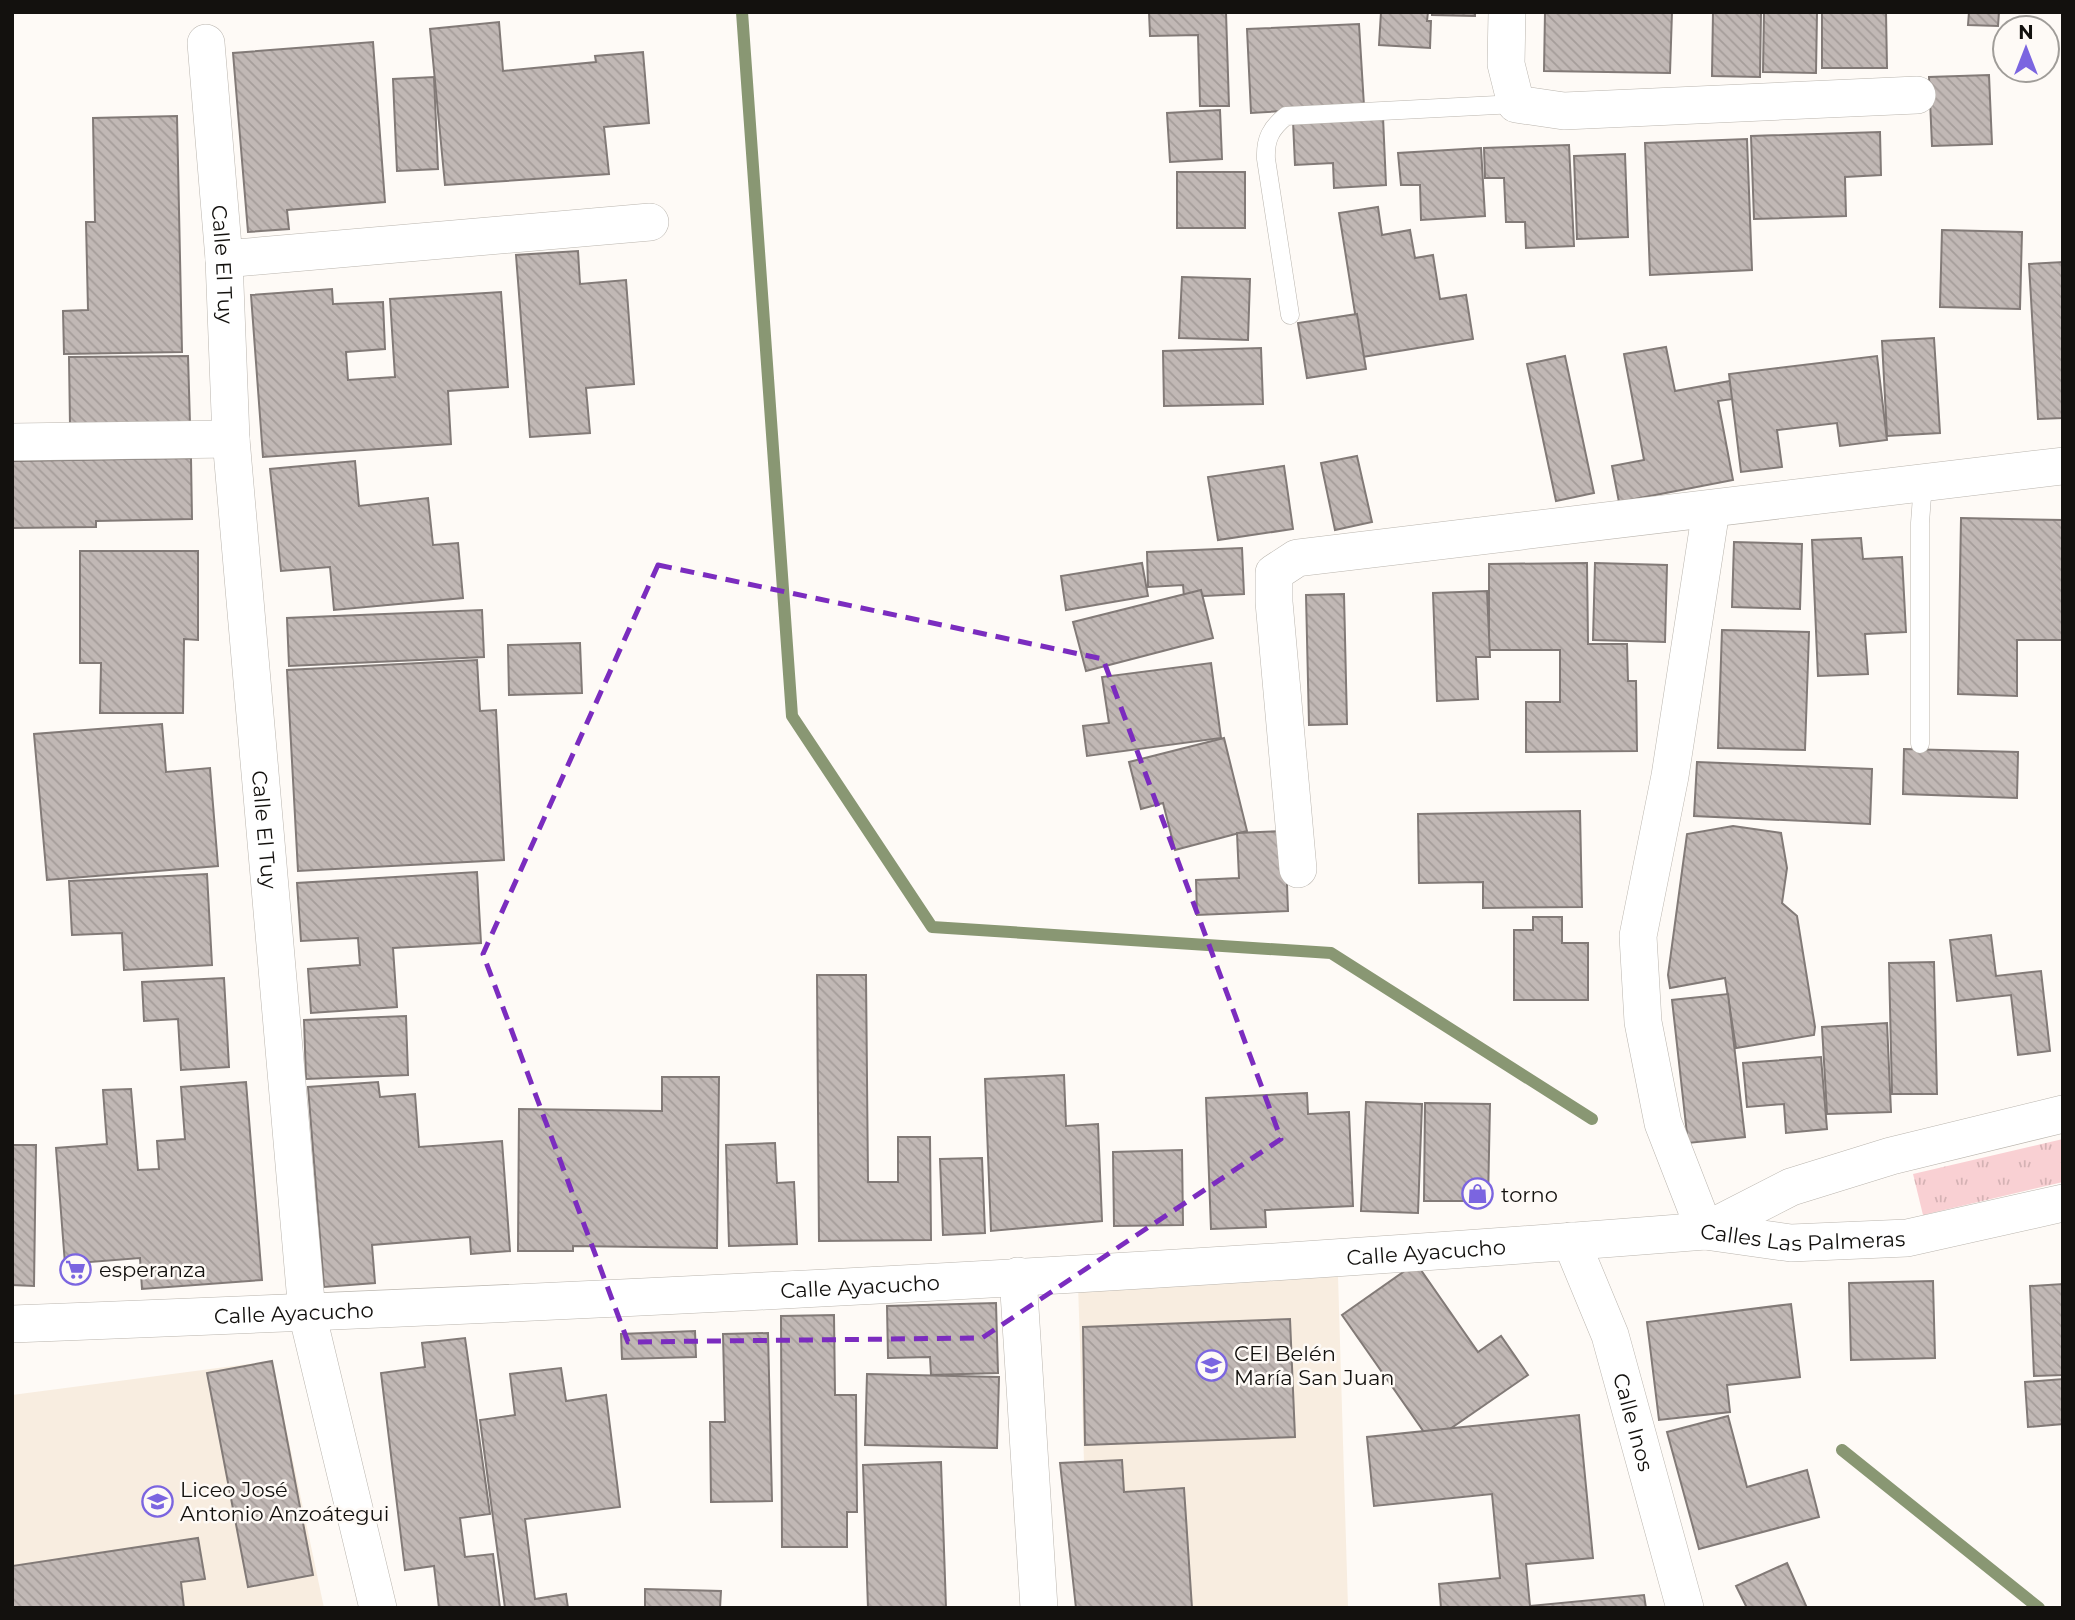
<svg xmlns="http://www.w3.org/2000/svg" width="2075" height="1620" font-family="Montserrat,sans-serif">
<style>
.built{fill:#f8ede0}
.park{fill:url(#park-tufts)}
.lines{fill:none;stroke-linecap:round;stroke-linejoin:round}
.stream{stroke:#899773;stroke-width:12}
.building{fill:url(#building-back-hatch);stroke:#827a77;stroke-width:2}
.service-casing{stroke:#bab5ae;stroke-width:19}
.minor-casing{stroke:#bab5ae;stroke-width:38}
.service{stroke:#fff;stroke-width:18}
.minor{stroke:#fff;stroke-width:37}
.marked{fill:none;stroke:#7b2cbf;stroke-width:5;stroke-dasharray:14 9;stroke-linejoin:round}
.labels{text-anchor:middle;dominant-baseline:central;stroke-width:5;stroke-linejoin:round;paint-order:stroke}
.street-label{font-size:21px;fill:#13110e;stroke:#fefaf6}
.poi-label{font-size:21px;fill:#13110e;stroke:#fefaf6;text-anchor:start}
</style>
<defs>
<pattern id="park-tufts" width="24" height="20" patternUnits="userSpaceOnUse" patternTransform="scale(1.75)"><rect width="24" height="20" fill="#f9d0d3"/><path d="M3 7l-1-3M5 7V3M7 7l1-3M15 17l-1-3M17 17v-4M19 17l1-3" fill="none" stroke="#d5b2b4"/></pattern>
<pattern id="building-back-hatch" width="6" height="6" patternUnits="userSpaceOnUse" patternTransform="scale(1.75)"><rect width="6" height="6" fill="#c1b8b5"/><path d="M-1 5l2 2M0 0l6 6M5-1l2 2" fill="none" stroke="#a59d9a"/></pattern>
</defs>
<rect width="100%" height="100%" fill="#fefaf6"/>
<!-- built -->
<g class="built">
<path d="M1338,1276L1348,1608H1089L1078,1285Z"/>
<path d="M272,1361L324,1608H12V1395Z"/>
</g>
<!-- park -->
<path class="park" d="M2063,1139V1182L1923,1215L1913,1174Z"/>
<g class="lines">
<!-- stream -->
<g class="stream">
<path d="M742,12L792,716L932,927L1331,953L1592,1119"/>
<path d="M1842,1450L2039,1608"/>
</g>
</g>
<!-- building -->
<g class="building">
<path d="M1149,12H1226L1229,106H1200L1198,35L1150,36Z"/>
<path d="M1381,12H1428L1427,21H1431L1430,48L1379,45Z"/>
<path d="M1432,12H1475V16L1432,15Z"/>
<path d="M1545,12H1672L1670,73L1544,71Z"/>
<path d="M1713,12H1761L1760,77L1712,76Z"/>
<path d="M1764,12H1817L1816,73L1763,72Z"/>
<path d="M1822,12H1886L1887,68H1822Z"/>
<path d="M1969,12H1999L1998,26L1968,25Z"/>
<path d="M499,22L503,71L596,62L595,56L643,52L649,123L604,127L609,174L445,185L430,29Z"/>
<path d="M1359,24L1364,106L1251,113L1247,29Z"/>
<path d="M373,42L385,202L287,210L289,229L248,232L233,53Z"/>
<path d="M1989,75L1992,144L1932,146L1929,77Z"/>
<path d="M434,77L438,169L397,171L393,79Z"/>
<path d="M1220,110L1222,159L1170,162L1167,113Z"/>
<path d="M177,116L182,352L64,354L63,311L88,310L86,222H95L93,118Z"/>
<path d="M1383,117L1386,185L1334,188L1333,163L1295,165L1293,121Z"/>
<path d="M1880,132L1881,175L1845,177L1846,216L1754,219L1751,136Z"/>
<path d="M1747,139L1752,270L1650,275L1645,143Z"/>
<path d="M1569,145L1574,246L1526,248L1525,222H1506L1504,178H1485L1484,148Z"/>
<path d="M1481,148L1485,216L1421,220L1420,185H1401L1398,153Z"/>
<path d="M1625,154L1628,237L1577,239L1574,156Z"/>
<rect x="1177" y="172" width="68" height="56"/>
<path d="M1378,207L1382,235L1410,230L1415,258L1433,255L1440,299L1466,295L1473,339L1362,357L1339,213Z"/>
<path d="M1942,230L2022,232L2020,309L1940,307Z"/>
<path d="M578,251L580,284L626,280L634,384L586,388L590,433L530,437L516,255Z"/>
<path d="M2063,262V418L2038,419L2029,264Z"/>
<path d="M1182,277L1250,279L1248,340L1179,338Z"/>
<path d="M332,289L333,304L383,302L385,349L346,352L348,380L395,377L390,299L501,292L508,387L448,391L451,444L263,457L251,295Z"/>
<path d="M1357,314L1366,369L1307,378L1298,323Z"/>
<path d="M1934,338L1940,433L1887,436L1882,341Z"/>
<path d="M1666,347L1675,391L1730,381L1733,399L1718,401L1733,480L1619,502L1612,466L1644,460L1624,354Z"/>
<path d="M1261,348L1263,404L1164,406L1163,351Z"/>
<path d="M188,356L190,424L70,425L69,357Z"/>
<path d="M1565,356L1594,493L1556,501L1527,364Z"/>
<path d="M1877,356L1887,440L1840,446L1837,423L1777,430L1782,467L1741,472L1729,374Z"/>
<path d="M1357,456L1372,522L1335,530L1321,463Z"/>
<path d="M191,458L192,519L96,521V527L12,528V461Z"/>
<path d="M355,461L359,506L428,498L433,545L458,543L463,598L334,610L330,567L281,571L270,469Z"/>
<path d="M1284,466L1293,529L1218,540L1208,477Z"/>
<path d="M1961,518L2063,520V640H2017V696L1958,694Z"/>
<path d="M1861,538L1863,559L1902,557L1906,632L1865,634L1868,674L1818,676L1812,540Z"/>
<path d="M1734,542L1802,544L1800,609L1732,607Z"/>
<path d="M1242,548L1244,594L1184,597L1183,585L1148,587L1147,552Z"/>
<path d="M80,551H198V640L184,639L183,713H100L101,663H80Z"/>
<path d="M1142,563L1148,596L1066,610L1061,576Z"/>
<path d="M1587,563L1588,644H1627L1628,681H1636L1637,751L1526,752V702H1560V650H1489V564Z"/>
<path d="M1595,563L1667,565L1665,642L1593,640Z"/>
<path d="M1201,590L1213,638L1086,671L1073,622Z"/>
<path d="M1487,591L1490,657H1476L1478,699L1437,701L1433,593Z"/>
<path d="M1344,594L1347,724L1309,725L1306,595Z"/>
<path d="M482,610L484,657L289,666L287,618Z"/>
<path d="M1722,630L1809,632L1805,750L1718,748Z"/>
<path d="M580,643L582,693L509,695L508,645Z"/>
<path d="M477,660L480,711L496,710L504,860L298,871L287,670Z"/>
<path d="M1211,663L1221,738L1087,756L1083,726L1109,723L1102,677Z"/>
<path d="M162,724L166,772L210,768L218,866L47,880L34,734Z"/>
<path d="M1224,738L1247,831L1175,850L1163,803L1141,809L1129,762Z"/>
<path d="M1904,749L2018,752L2017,798L1903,794Z"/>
<path d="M1697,762L1872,769L1870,824L1694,816Z"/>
<path d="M1580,811L1582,907L1483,908V882L1419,883L1418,814Z"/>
<path d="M1733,826L1781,833L1787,868L1782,903L1797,916L1815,1027L1814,1035L1736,1048L1725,978L1670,988L1668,975L1687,834Z"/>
<path d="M1285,831L1288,911L1197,915L1196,880L1239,878L1237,833Z"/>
<path d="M477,872L481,943L393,948L397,1007L311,1013L308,969L360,965L358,938L301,941L297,883Z"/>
<path d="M207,874L212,965L124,970L122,933L72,935L69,881Z"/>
<path d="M1533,917H1562V943H1588V1000H1514V930H1533Z"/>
<path d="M1991,935L1996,976L2041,971L2050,1051L2018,1055L2011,995L1957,1001L1950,940Z"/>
<path d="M1934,962L1937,1094H1892L1889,963Z"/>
<path d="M817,975H866L868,1182H898V1137H930L931,1240L819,1241Z"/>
<path d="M224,978L229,1067L181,1070L178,1019L144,1021L142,982Z"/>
<path d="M1728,994L1745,1137L1688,1143L1672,1000Z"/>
<path d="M406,1016L408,1075L306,1079L304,1020Z"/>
<path d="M1887,1023L1891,1112L1827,1114L1822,1027Z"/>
<path d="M1821,1057L1827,1129L1786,1133L1784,1104L1747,1107L1743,1063Z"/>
<path d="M1064,1075L1066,1126L1098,1124L1102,1221L991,1231L985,1079Z"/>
<path d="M662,1077H719L717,1248L573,1246V1251H518L519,1109L662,1111Z"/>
<path d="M246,1082L262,1280L142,1289L140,1258L65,1264L56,1148L107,1144L103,1090L131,1089L138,1170L159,1169L157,1141L185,1139L181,1087Z"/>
<path d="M378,1082L380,1097L415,1094L419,1147L502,1141L510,1251L471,1254L470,1237L372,1245L375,1283L324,1287L308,1087Z"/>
<path d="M1307,1093L1308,1114L1349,1112L1353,1206L1265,1210L1266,1227L1211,1229L1206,1098Z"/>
<path d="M1366,1102L1422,1104L1418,1213L1361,1211Z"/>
<path d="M1425,1103L1490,1104L1488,1201H1424Z"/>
<path d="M775,1143L777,1183L794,1182L797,1244L729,1246L726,1145Z"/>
<path d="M12,1145H36L34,1286L12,1285Z"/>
<path d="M1182,1150L1183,1225L1114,1226L1113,1152Z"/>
<path d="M982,1158L985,1233L943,1235L940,1159Z"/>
<path d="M1416,1263L1478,1352L1501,1336L1528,1375L1431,1442L1342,1315Z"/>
<path d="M1933,1281L1935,1358L1851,1360L1849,1283Z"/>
<path d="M2063,1284V1375L2034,1376L2030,1286Z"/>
<path d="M996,1303L998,1373L931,1375L930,1357L888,1358L887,1306Z"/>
<path d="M1791,1304L1800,1377L1727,1385L1730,1412L1659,1420L1647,1322Z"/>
<path d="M834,1315L835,1395H856L857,1512H847V1547H782L781,1316Z"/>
<path d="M1290,1319L1295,1437L1085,1445L1083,1327Z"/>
<path d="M695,1331L696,1357L622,1359L621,1334Z"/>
<path d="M768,1333L772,1501L711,1502L710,1422H725L723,1334Z"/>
<path d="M465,1338L490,1514L460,1518L465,1557L493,1554L500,1608H439L434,1566L405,1570L381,1373L425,1367L422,1343Z"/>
<path d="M272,1361L313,1575L248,1587L207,1373Z"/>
<path d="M561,1368L566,1401L606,1395L620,1507L525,1519L535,1599L566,1594L568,1608H505L480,1420L515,1415L510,1374Z"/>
<path d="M867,1374L999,1377L997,1448L865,1445Z"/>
<path d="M2063,1379V1424L2028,1427L2025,1382Z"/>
<path d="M1579,1415L1593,1558L1526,1564L1530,1606L1644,1595L1646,1608H1441L1439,1584L1500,1578L1492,1494L1374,1506L1367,1437Z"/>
<path d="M1728,1416L1747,1487L1807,1470L1819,1517L1699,1549L1667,1432Z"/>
<path d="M1122,1460L1124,1492L1184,1488L1192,1608H1076L1060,1463Z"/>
<path d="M941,1462L946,1608H868L863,1465Z"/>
<path d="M198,1538L205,1579L181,1582L184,1608H12V1566Z"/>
<path d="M1787,1563L1807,1608H1747L1736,1586Z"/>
<path d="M645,1589L721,1591L720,1608H645Z"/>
</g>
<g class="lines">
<defs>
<g id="service">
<path d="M1290,315L1266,159C1265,139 1271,128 1286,116L1516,104"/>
<path d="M1920,744V523L1923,483"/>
</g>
<g id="minor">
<path d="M1507,12L1506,64L1516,104L1564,111L1917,95"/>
<path id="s1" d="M206,43L224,259L231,439L307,1313L378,1608"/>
<path d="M224,259L650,222"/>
<path d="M12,442L231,439"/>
<path d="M1298,869L1274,602V573L1297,558L2063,466"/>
<path d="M1705,1231L1663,1123L1643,1022L1638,936L1670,776L1711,510"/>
<path d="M1705,1231L1791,1187L1891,1156L2063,1114"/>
<path id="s2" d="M1571,1241L1610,1335L1685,1608"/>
<path d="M1018,1276L1039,1608"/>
<path id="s3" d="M12,1324C577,1302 1142,1276 1705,1231L1791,1243L1907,1238L2063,1203"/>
</g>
</defs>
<!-- service casing -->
<use href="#service" class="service-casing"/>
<!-- minor casing -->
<use href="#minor" class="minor-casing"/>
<!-- service -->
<use href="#service" class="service"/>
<!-- minor -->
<use href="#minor" class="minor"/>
</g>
<!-- marked area -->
<path class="marked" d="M658,565L1103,659L1281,1139L982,1338L628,1342L483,954Z"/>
<!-- icons -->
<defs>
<symbol id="shop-ring" viewBox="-11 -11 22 22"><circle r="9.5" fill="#fefaf6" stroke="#7b65e0" stroke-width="1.5"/><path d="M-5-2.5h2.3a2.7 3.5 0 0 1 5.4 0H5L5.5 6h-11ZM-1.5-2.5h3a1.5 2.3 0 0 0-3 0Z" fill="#7b65e0"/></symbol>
<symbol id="supermarket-ring" viewBox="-11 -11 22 22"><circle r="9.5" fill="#fefaf6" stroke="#7b65e0" stroke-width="1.5"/><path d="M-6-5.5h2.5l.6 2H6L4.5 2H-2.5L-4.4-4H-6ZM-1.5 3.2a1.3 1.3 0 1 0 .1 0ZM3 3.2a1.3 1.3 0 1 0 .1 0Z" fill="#7b65e0"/></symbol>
<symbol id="school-ring" viewBox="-11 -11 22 22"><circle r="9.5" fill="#fefaf6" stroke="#7b65e0" stroke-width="1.5"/><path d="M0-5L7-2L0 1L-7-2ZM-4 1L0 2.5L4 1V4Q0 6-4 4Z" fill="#7b65e0"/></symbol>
</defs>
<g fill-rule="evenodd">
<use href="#shop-ring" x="1460" y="1176" width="35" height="35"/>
<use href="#supermarket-ring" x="58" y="1252" width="35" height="35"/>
<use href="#school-ring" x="1194" y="1348" width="35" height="35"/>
<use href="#school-ring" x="140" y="1484" width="35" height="35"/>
</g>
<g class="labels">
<!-- street labels -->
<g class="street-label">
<text stroke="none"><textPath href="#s1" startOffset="222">Calle El Tuy</textPath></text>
<text stroke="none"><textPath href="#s1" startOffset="789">Calle El Tuy</textPath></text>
<text stroke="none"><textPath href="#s3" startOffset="1794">Calles Las Palmeras</textPath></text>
<text stroke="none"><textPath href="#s3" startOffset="1416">Calle Ayacucho</textPath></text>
<text stroke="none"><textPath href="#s3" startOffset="849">Calle Ayacucho</textPath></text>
<text stroke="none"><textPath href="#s3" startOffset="282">Calle Ayacucho</textPath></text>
<text stroke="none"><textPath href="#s2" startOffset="192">Calle Inos</textPath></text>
</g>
<!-- poi labels -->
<g class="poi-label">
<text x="1501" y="1194">torno</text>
<text x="99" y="1269">esperanza</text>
<text x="1234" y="1353">CEI Belén<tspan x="1234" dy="24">María San Juan</tspan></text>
<text x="180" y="1489">Liceo José<tspan x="180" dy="24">Antonio Anzoátegui</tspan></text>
</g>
</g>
<!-- border -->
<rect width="2075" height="1620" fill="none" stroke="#13110e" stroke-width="28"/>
<!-- north arrow -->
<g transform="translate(2026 49)"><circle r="33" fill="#fefaf6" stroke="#a09d99" stroke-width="2"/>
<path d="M0-5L12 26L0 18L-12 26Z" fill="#7b65e0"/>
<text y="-10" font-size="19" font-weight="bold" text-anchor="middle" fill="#13110e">N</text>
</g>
</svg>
